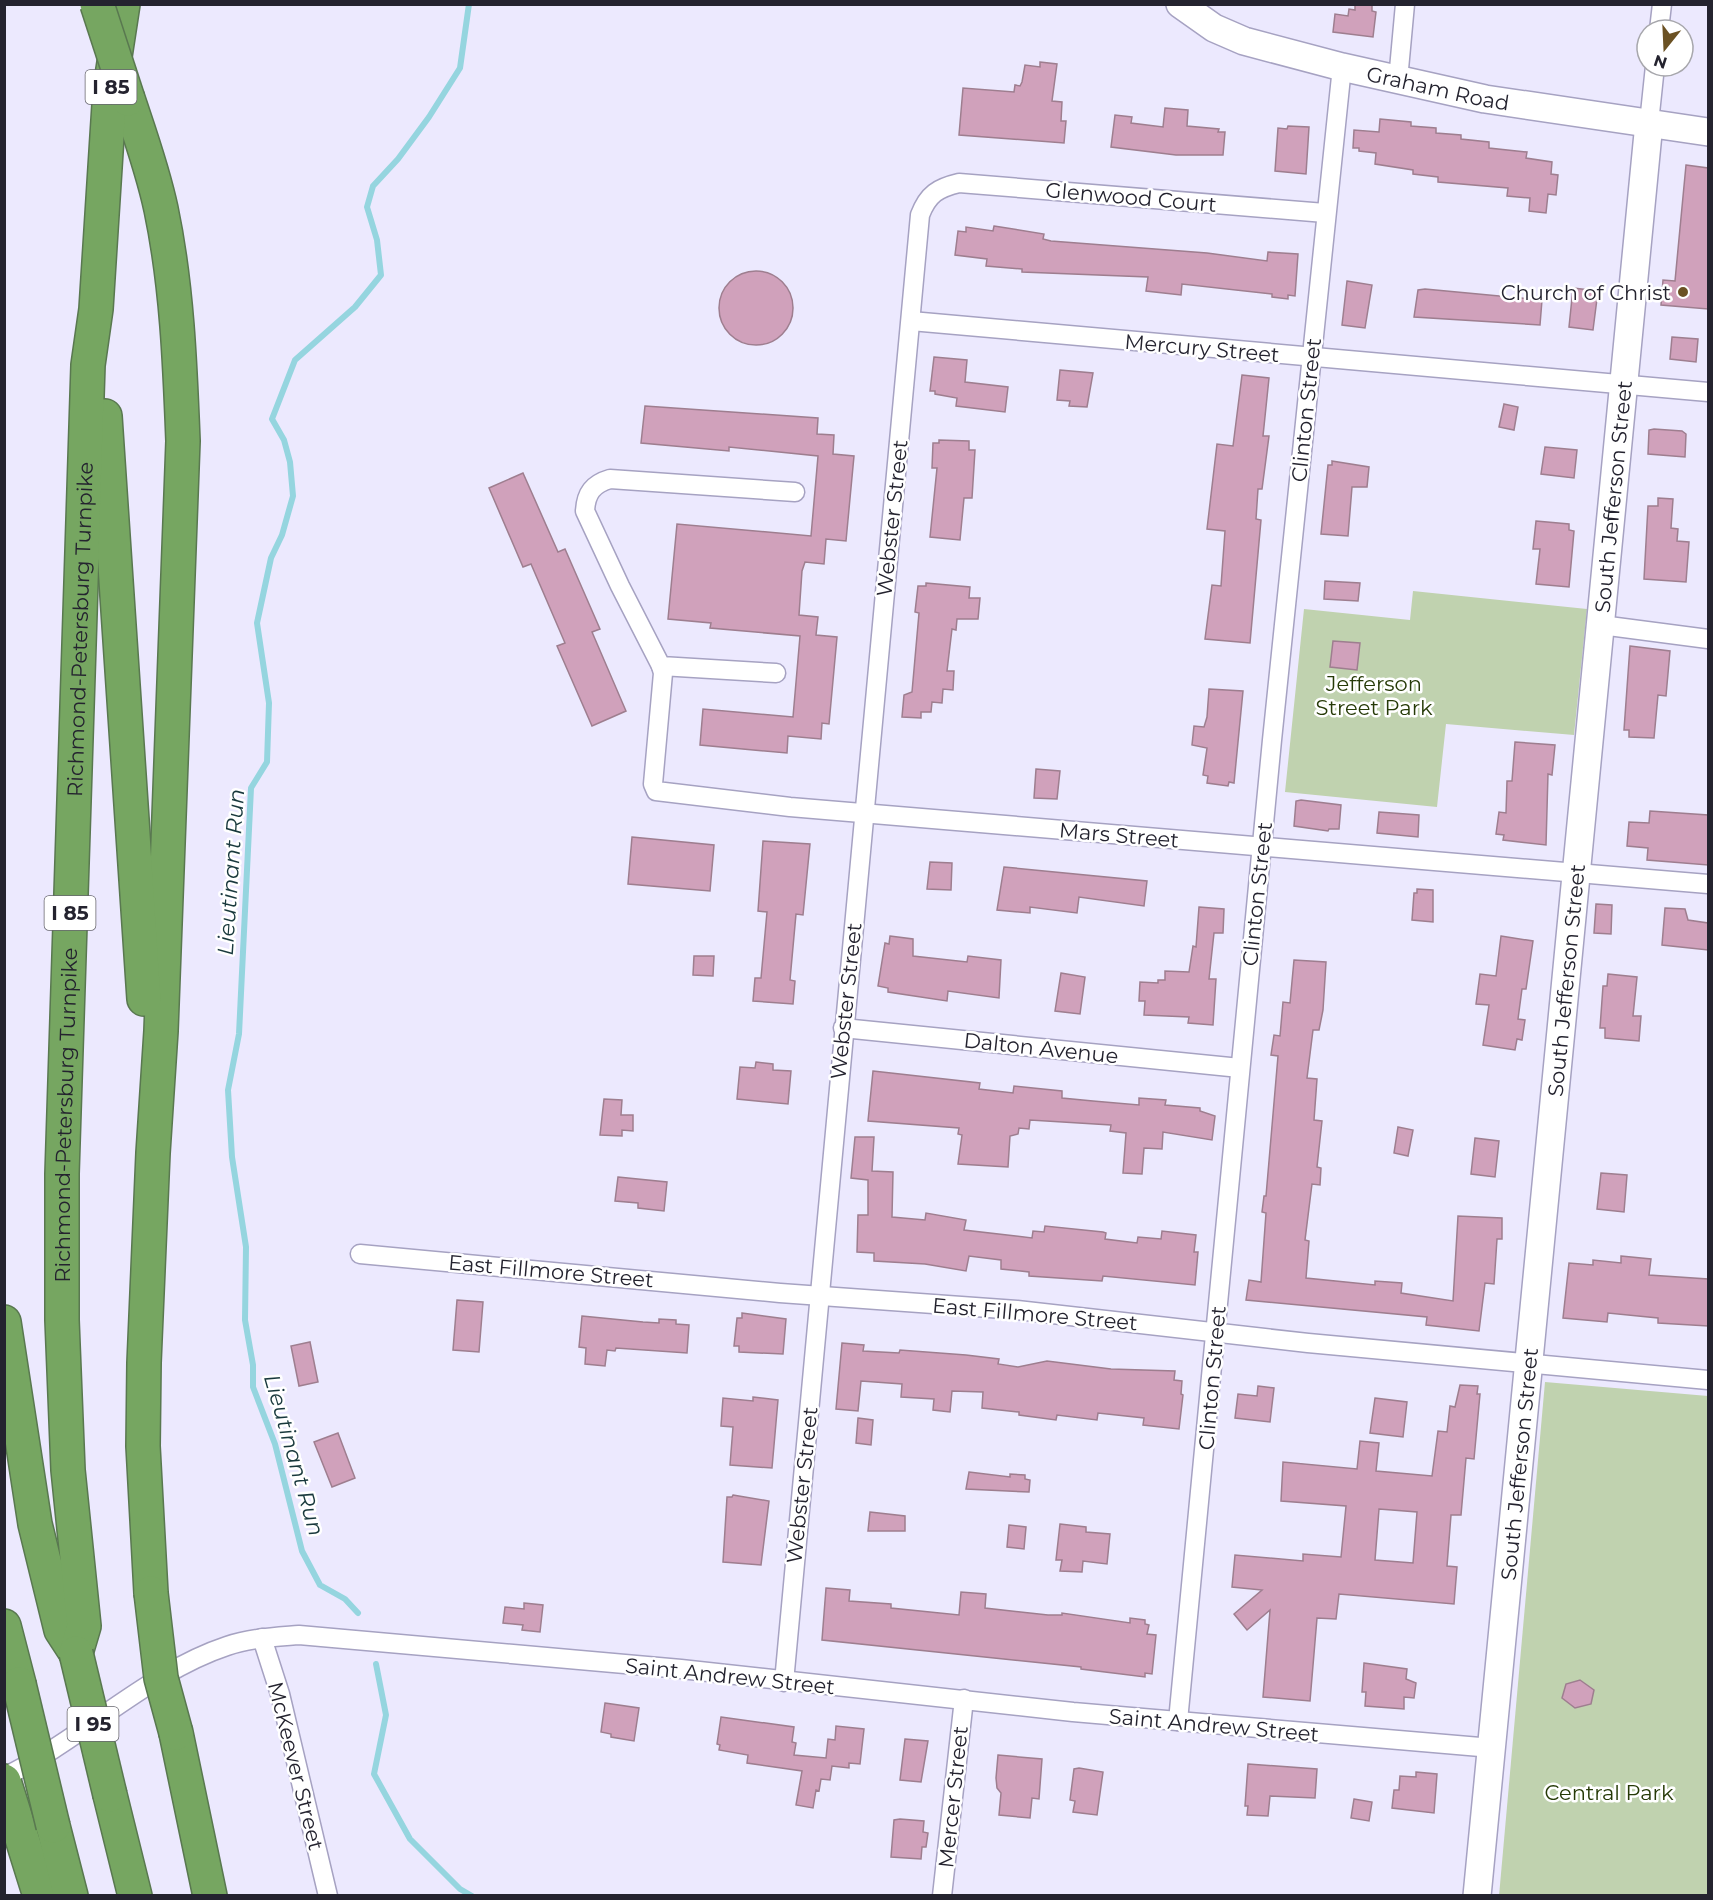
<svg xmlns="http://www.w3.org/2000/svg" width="1713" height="1900" font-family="Montserrat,sans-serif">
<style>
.green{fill:#c0d2af}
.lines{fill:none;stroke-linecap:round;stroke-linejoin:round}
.stream{stroke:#95d5df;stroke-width:6}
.building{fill:#d0a1bb;stroke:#9e7e8f;stroke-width:1.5;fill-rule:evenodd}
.street-casing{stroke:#a6a2c2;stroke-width:21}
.secondary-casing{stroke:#a6a2c2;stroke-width:30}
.highway-casing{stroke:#597850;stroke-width:36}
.street{stroke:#fff;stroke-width:18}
.secondary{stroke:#fff;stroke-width:27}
.highway{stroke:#76a661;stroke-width:33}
.highway-bridge-casing{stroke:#597850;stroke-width:36;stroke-linecap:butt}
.highway-bridge{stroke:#76a661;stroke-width:33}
.poi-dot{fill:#6b5123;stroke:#fff;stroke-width:2}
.labels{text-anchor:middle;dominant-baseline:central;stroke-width:5;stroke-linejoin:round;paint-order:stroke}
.shield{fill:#fff;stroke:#66656d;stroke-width:1.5}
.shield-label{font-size:20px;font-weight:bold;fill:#24232f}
.street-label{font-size:21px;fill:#24232f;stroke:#fff}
.poi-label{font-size:21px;fill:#24232f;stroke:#fff;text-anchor:end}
.park-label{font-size:21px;fill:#263a07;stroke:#fff}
.water-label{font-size:22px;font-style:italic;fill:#18383c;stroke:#fff}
</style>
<rect width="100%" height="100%" fill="#ece9fe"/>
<!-- green -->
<g class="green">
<path d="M1413,591L1587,609L1574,735L1446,724L1437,807L1285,792L1304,609L1410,620Z"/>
<path d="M1545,1382L1708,1396V1895L1499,1896Z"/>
</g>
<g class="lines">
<!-- stream -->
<g class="stream">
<path d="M358,1613L345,1599L320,1585L302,1551L275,1444L253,1387V1365L245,1320L246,1247L232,1157L228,1090L239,1034L251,788L267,762L269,703L257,623L271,558L282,535L293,496L290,462L284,440L272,419L295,360L355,307L381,275L377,240L367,207L373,186L398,159L429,117L460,68L469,4"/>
<path d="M376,1664L386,1715L374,1774L410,1839L460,1889L472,1896"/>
</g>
</g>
<!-- building -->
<g class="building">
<path d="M1355,4H1372V11L1376,12L1373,37L1333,32L1335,14L1348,16L1349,9L1355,10Z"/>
<path d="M1040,62L1057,64L1052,101L1062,102L1061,121H1066L1064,143L959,135L963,88L1014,92L1015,85L1020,86L1022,82L1025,65L1040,67Z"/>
<path d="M1165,108L1188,110L1187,126L1219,129L1218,132H1225L1223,155H1176L1111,147L1115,115L1132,117L1131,123L1163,127Z"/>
<path d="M1380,119L1411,122V126L1436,128V133L1461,135V139L1489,142V148L1527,152L1526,158L1552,162L1551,174L1558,175L1556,195L1548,194L1546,213L1529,211L1530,198L1507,196L1508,188L1438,182V177L1413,174V170L1375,164L1376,153L1359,151V148H1353L1354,130L1379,132Z"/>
<path d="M1288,126L1309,127L1306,174L1275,171L1278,128L1287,129Z"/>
<path d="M1686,165L1708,168V309L1661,305L1663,280L1675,281Z"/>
<path d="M994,226L1044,234L1043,239L1051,241L1207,253L1267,261L1268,252L1298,254L1295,296L1288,295V299L1272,297V294L1182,284L1181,295L1146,291L1148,277L1022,272V269L986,266L987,259L955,255L958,231L966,232V227L993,231Z"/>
<circle cx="756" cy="308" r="37"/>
<path d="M1347,281L1372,285L1365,328L1342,325Z"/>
<path d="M1573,288L1598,291L1593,330L1569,327Z"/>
<path d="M1425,289L1542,300L1540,325L1414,317L1418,290Z"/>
<path d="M1672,337L1698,339L1696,362L1670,359Z"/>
<path d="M934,357L967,360L965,382L1008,387L1005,412L956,406L957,398L935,394V391H930Z"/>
<path d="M1060,370L1093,373L1087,407L1069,406L1070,401L1057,400Z"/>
<path d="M1242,375L1269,378L1263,436H1269L1262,489H1258L1256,519L1261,520L1250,643L1205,639L1212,585L1221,586L1225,531L1207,529L1217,444L1233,446Z"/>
<path d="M1504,404L1518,407L1514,430L1499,427Z"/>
<path d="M645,406L818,418L817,434L834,435L833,454L854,456L846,541L826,539L824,564L805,562L802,571L799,615L818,617L816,635L837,637L829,724L822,723L821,739L788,736L787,753L700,745L703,709L793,717L800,636L710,628L711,623L668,619L677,524L811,536L818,456L729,447V451L641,443Z"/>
<path d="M1654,429L1682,431L1686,434L1685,457L1648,454L1649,430Z"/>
<path d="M939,440L969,441V450H975L972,498H964L960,540L930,537L937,468H932L933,443H939Z"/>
<path d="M1545,447L1577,450L1574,478L1541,474Z"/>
<path d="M1332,461L1369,467L1367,487H1352L1348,536L1321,534L1328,465H1332Z"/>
<path d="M523,473L558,552L565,549L600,629L592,632L626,711L592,726L557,646L565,643L531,564L523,567L489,488Z"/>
<path d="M1658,498L1673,499L1671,528L1678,529L1677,541L1689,542L1686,582L1644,579L1648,506H1658Z"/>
<path d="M1536,521L1569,524V530L1574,531L1569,587L1536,584L1540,549H1533Z"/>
<path d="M1325,581L1360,583L1358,601L1324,599Z"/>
<path d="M926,583L970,587L969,598H980L978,619H957L956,630L952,629L947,671H954L953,690L943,689L942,703L932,702L931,712H921V718L902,717L904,695L912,692L919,613L915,612L918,586H926Z"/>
<path d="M1333,641L1360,643L1357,670L1330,667Z"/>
<path d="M1630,646L1670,651L1666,696L1658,695L1654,738L1629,737V730H1624Z"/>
<path d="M1209,689L1243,691L1234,783L1229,782L1228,786L1207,783L1208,776L1203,775L1207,748L1192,745L1194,726L1204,727L1207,717Z"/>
<path d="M1515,742L1555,745L1552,775L1548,774L1546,845L1503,840L1504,835L1496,834L1499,812L1506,813L1507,781H1512Z"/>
<path d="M1036,769L1060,771L1057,799L1034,798Z"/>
<path d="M1301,800L1341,805L1339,829H1329L1328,831L1294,826L1296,801Z"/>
<path d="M1650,811L1708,815V865L1647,860L1648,848L1627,846L1629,822L1649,823Z"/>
<path d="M1379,812L1419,815L1418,837L1377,833Z"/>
<path d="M632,837L714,845L710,891L628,884Z"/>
<path d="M763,841L810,844L803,915L796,914L790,980L795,981L793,1004L753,1001L755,978H761L767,912L758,911Z"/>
<path d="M930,862L952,863L951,890L927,889Z"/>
<path d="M1004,867L1147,881L1144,906L1079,897L1077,913L1030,907V913L997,910Z"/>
<path d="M1417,889L1433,890V922L1412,920L1414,893H1417Z"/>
<path d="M1596,904L1612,905L1611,934L1594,933Z"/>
<path d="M1199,907L1224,909L1223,933H1214L1209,979H1216L1213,1025L1188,1023L1189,1017L1144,1015L1145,1001H1139L1140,982L1158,983V980H1165V971L1189,972L1193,946L1196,947Z"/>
<path d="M1665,908L1685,909L1688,920L1708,923V950L1662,945Z"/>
<path d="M890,936L913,939V956L967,962L968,956L1001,960L999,998L948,991L947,1001L888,992V988L878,986L885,943L889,944Z"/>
<path d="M1501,936L1533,941L1526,989H1522L1518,1019L1525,1020L1522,1040L1517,1039L1515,1050L1483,1045L1489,1005L1476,1004L1480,974L1496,976Z"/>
<path d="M694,956H714L713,976L693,975Z"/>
<path d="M1294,960L1326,962L1323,1010L1319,1030H1313L1307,1078L1317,1079L1314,1120L1322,1121L1317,1167L1321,1168L1320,1185L1312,1184L1305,1240L1309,1241L1306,1278L1375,1285V1281L1402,1283L1401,1293L1453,1301L1458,1216L1502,1218V1239H1497L1494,1284L1485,1283L1479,1331L1426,1325L1427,1317L1246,1300L1249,1280L1261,1282L1266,1213L1262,1212L1264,1196H1266L1278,1056L1271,1055L1274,1035L1280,1036L1283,1002L1290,1003Z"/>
<path d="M1061,973L1085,977L1080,1014L1055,1011Z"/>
<path d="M1608,974L1637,977L1633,1016H1641L1639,1041L1605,1038V1028H1600L1603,986H1607Z"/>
<path d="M756,1062L773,1064V1070L791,1071L788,1104L737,1099L740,1067L755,1068Z"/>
<path d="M873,1071L980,1083L979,1089L1013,1093L1014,1086L1062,1091V1098L1093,1101L1139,1105V1098L1166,1100L1165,1105L1200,1108V1111L1215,1116L1212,1140L1163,1132L1162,1149L1144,1148L1142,1174L1123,1173L1126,1133L1110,1131L1111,1125L1030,1120L1029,1129L1019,1128L1018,1134L1010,1136L1008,1167L958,1164L962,1135L958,1134L959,1128L868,1121Z"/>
<path d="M604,1099L622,1100L621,1115H633V1131L622,1130V1136L600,1135Z"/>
<path d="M1398,1127L1413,1130L1408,1156L1394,1153Z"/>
<path d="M855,1137H874L872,1171L893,1172L892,1217L925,1220L926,1213L966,1220L964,1230L1032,1238L1033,1231L1044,1232L1045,1226L1103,1232L1106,1233L1105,1239L1137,1243L1138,1237L1161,1239L1162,1231L1196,1235L1194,1252H1198L1195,1285L1103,1276L1102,1281L1029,1276V1272L1001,1269V1260L969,1256L966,1271L925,1264L874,1261V1253L857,1252L858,1215H868V1180L851,1178Z"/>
<path d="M1475,1138L1499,1141L1495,1177L1471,1174Z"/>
<path d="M1601,1173L1627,1175L1624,1212L1597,1209Z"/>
<path d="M618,1177L667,1182L664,1211L638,1208V1203L615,1201Z"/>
<path d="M1621,1256L1651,1259L1649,1275L1708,1279V1326L1658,1323V1318L1608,1313L1607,1322L1563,1318L1569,1263L1593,1265V1260L1621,1263Z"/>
<path d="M457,1300L483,1302L479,1352L453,1350Z"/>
<path d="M742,1313L786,1319L783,1354L739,1352V1346H734L737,1318H742Z"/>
<path d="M582,1316L643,1322L659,1323V1319L676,1320V1324L689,1325L687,1353L616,1348L615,1351L607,1350L605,1366L585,1364L586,1348L579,1347Z"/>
<path d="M310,1342L318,1382L299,1386L291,1346Z"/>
<path d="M842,1343L864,1345L863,1351L899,1353L900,1350L966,1355L999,1359L998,1364L1018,1367L1047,1361L1111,1369L1175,1371L1174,1380L1182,1381L1181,1394L1183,1395L1179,1429L1143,1425L1144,1418L1098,1413L1097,1420L1057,1415L1056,1420L1019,1415V1412L982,1408L983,1392L952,1391L950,1412L933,1410L934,1399L901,1397L902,1384L861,1381L858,1411L836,1409Z"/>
<path d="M1460,1385L1478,1386L1477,1394H1480L1474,1459L1466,1458L1461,1515H1451L1447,1566L1457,1567L1454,1604L1339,1594L1336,1619L1317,1618L1310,1701L1263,1697L1270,1610L1247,1630L1234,1614L1262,1590L1232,1587L1235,1555L1303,1561V1554L1341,1557L1346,1506L1281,1501L1283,1462L1357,1469L1360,1441L1379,1443L1376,1471L1432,1476L1438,1431L1447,1432L1450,1406L1455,1407ZM1379,1509L1417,1512L1413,1563L1375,1560Z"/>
<path d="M1258,1386L1274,1388L1270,1422L1235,1418L1238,1394L1257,1396Z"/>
<path d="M753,1397L778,1400L772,1468L730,1465L733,1427L721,1426L723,1398L753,1401Z"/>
<path d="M1375,1398L1407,1402L1403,1437L1370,1433Z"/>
<path d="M858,1418L873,1420L871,1445L856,1443Z"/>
<path d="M338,1433L355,1478L332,1487L314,1442Z"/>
<path d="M969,1472L1010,1477V1474L1025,1475V1479L1030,1480L1029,1492L966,1489Z"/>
<path d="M733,1495L769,1501L761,1565L723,1562L727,1497H732Z"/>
<path d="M870,1512L905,1516V1531H868Z"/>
<path d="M1060,1524L1086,1527V1532L1110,1534L1107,1564L1083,1561L1082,1572L1060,1571L1062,1560H1056Z"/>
<path d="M1009,1525L1026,1527L1024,1549L1007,1547Z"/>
<path d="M826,1588L850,1590L849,1601L891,1604V1608L959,1615L961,1592L986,1594L985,1608L1048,1615H1062V1613L1130,1623V1618L1145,1620V1624L1149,1625L1147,1634L1156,1635L1152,1674L1145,1673V1677L1081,1669V1667L822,1640Z"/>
<path d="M524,1603L543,1605L540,1632L522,1630L523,1625L503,1623L505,1607L524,1609Z"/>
<path d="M1364,1663L1407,1669L1406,1679L1416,1683L1414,1698L1404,1697V1709L1365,1706L1366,1692H1362Z"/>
<path d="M1580,1680L1594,1690L1591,1704L1575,1708L1562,1698L1566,1684Z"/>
<path d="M605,1703L639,1708L634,1741L611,1737V1734L601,1732Z"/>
<path d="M721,1717L794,1727L792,1742L796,1743L794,1755L826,1758L828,1739L835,1740L836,1726L864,1729L860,1764L849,1763V1768L832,1766L830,1780L821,1779L819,1791L816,1790L813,1808L796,1805L802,1771L747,1763L748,1755L719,1750L720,1745L717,1744Z"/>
<path d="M905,1739L928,1741L921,1782L900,1780Z"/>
<path d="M998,1755L1042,1759L1039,1799L1032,1798L1030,1818L999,1815L1001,1793L997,1788L996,1778Z"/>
<path d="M1248,1764L1317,1769L1315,1798L1270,1796L1268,1816L1247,1815L1248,1806H1245Z"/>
<path d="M1079,1768L1103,1772L1097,1815L1073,1812L1075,1801L1070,1800L1074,1769Z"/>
<path d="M1416,1772L1437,1774L1434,1813L1392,1808L1394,1790H1399L1400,1776L1416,1777Z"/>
<path d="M1354,1799L1372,1802L1369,1821L1351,1818Z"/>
<path d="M900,1819L924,1821L923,1832L928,1833L926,1847H922L921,1859L891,1857L894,1820Z"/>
</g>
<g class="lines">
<defs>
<g id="street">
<path d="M1659,30L1662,4"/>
<path d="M1398,80L1405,4"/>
<path d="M1649,123L1655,66"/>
<path d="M911,321L1708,392"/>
<path d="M1601,625L1708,639"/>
<path d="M661,666L663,673L653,784L656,791L790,807L1708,884"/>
<path d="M776,673L661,666L620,586L585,511C586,493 593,484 610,479L795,492"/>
<path d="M843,1028L1240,1068"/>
<path d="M360,1254L780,1293L1017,1310L1308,1343L1708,1380"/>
<path d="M262,1638L280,1694L328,1896"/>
<path d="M784,1682L920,215C928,194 938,188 959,183L1325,213"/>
<path d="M1178,1721L1272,740L1342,67"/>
<path d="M4,1777C81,1740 148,1672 227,1646C250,1638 275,1637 299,1635L681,1669L1073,1712L1492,1748"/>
<path d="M942,1896L964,1699"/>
</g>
<g id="secondary">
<path id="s1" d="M1180,4L1214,28L1244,41L1342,67L1485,99L1708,132"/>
<path id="s2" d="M1477,1896L1649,123"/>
</g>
<g id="highway">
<path d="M128,99C140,135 153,171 161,209C177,285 180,364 183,441L161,1031L153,1153L144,1363L143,1446L151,1593"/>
<path d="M105,416L144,999"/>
<path d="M4,1322L35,1524L61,1630L76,1653"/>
<path d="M4,1626L19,1684"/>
<path id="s3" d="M76,1653L84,1626L68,1470L62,1320V1174L88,365L96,309L110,89L123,4"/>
<path d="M176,1733L210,1896"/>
<path d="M4,1781L40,1896"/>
<path d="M110,1795L135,1896"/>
<path d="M53,1826L71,1896"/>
</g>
</defs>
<!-- street casing -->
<use href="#street" class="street-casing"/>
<!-- secondary casing -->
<use href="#secondary" class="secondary-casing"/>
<!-- highway casing -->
<use href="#highway" class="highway-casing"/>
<!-- street -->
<use href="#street" class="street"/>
<!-- secondary -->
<use href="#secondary" class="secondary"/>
<!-- highway -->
<use href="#highway" class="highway"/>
<defs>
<g id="highway-bridge">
<path d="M97,4L128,99"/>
<path d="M151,1593L161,1678L176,1733"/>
<path d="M76,1653L110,1795"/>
<path d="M19,1684L53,1826"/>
</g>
</defs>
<!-- highway-bridge casing -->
<use href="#highway-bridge" class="highway-bridge-casing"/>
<!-- highway-bridge -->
<use href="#highway-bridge" class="highway-bridge"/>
</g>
<!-- markers -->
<circle class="poi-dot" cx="1683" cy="292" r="6"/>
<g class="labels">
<!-- shield labels -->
<g class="shield">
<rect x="85.5" y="70" width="51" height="34" rx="4.5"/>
<rect x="44.5" y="896" width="51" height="34" rx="4.5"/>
<rect x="67.5" y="1707" width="51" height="34" rx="4.5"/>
</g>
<g class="shield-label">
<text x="111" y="87">I 85</text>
<text x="70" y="913">I 85</text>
<text x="93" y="1724">I 95</text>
</g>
<!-- street labels -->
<g class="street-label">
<text stroke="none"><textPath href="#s1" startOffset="274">Graham Road</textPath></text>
<text transform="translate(1131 197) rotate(5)">Glenwood Court</text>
<text transform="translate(1202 348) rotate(5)">Mercury Street</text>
<text transform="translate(1306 410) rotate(-84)">Clinton Street</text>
<text stroke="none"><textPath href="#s2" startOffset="1406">South Jefferson Street</textPath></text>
<text transform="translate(892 518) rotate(-84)">Webster Street</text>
<text stroke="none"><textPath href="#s3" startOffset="1026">Richmond-Petersburg Turnpike</textPath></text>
<text transform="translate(1119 835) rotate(5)">Mars Street</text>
<text transform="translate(1257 894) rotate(-84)">Clinton Street</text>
<text stroke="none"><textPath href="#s2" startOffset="920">South Jefferson Street</textPath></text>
<text transform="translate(846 1001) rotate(-84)">Webster Street</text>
<text transform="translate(1041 1048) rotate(6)">Dalton Avenue</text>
<text stroke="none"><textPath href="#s3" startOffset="540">Richmond-Petersburg Turnpike</textPath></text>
<text transform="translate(551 1271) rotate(5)">East Fillmore Street</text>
<text transform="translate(1035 1314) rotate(5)">East Fillmore Street</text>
<text transform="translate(1212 1378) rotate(-85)">Clinton Street</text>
<text stroke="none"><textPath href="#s2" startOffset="434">South Jefferson Street</textPath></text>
<text transform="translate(802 1485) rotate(-84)">Webster Street</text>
<text transform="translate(730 1676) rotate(6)">Saint Andrew Street</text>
<text transform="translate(1214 1725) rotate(5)">Saint Andrew Street</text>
<text transform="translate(296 1766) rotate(76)">McKeever Street</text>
<text transform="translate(953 1797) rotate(-84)">Mercer Street</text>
</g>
<!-- poi labels -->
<g class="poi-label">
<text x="1671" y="292">Church of Christ</text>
</g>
<!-- park labels -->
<g class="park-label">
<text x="1374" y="683">Jefferson<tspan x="1374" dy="24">Street Park</tspan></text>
<text x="1609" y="1792">Central Park</text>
</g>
<!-- water labels -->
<g class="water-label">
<text transform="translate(231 872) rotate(-86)">Lieutinant Run</text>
<text transform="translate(294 1455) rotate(74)">Lieutinant Run</text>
</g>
</g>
<!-- border -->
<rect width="1713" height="1900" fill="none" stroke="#24232f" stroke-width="12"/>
<!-- north arrow -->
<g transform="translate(1665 48) rotate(198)"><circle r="28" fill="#ffffff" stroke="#a7a7ac" stroke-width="1.5"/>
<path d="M0-4.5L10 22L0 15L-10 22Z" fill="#6b5123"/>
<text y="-9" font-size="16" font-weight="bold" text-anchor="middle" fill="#24232f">N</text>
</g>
</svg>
